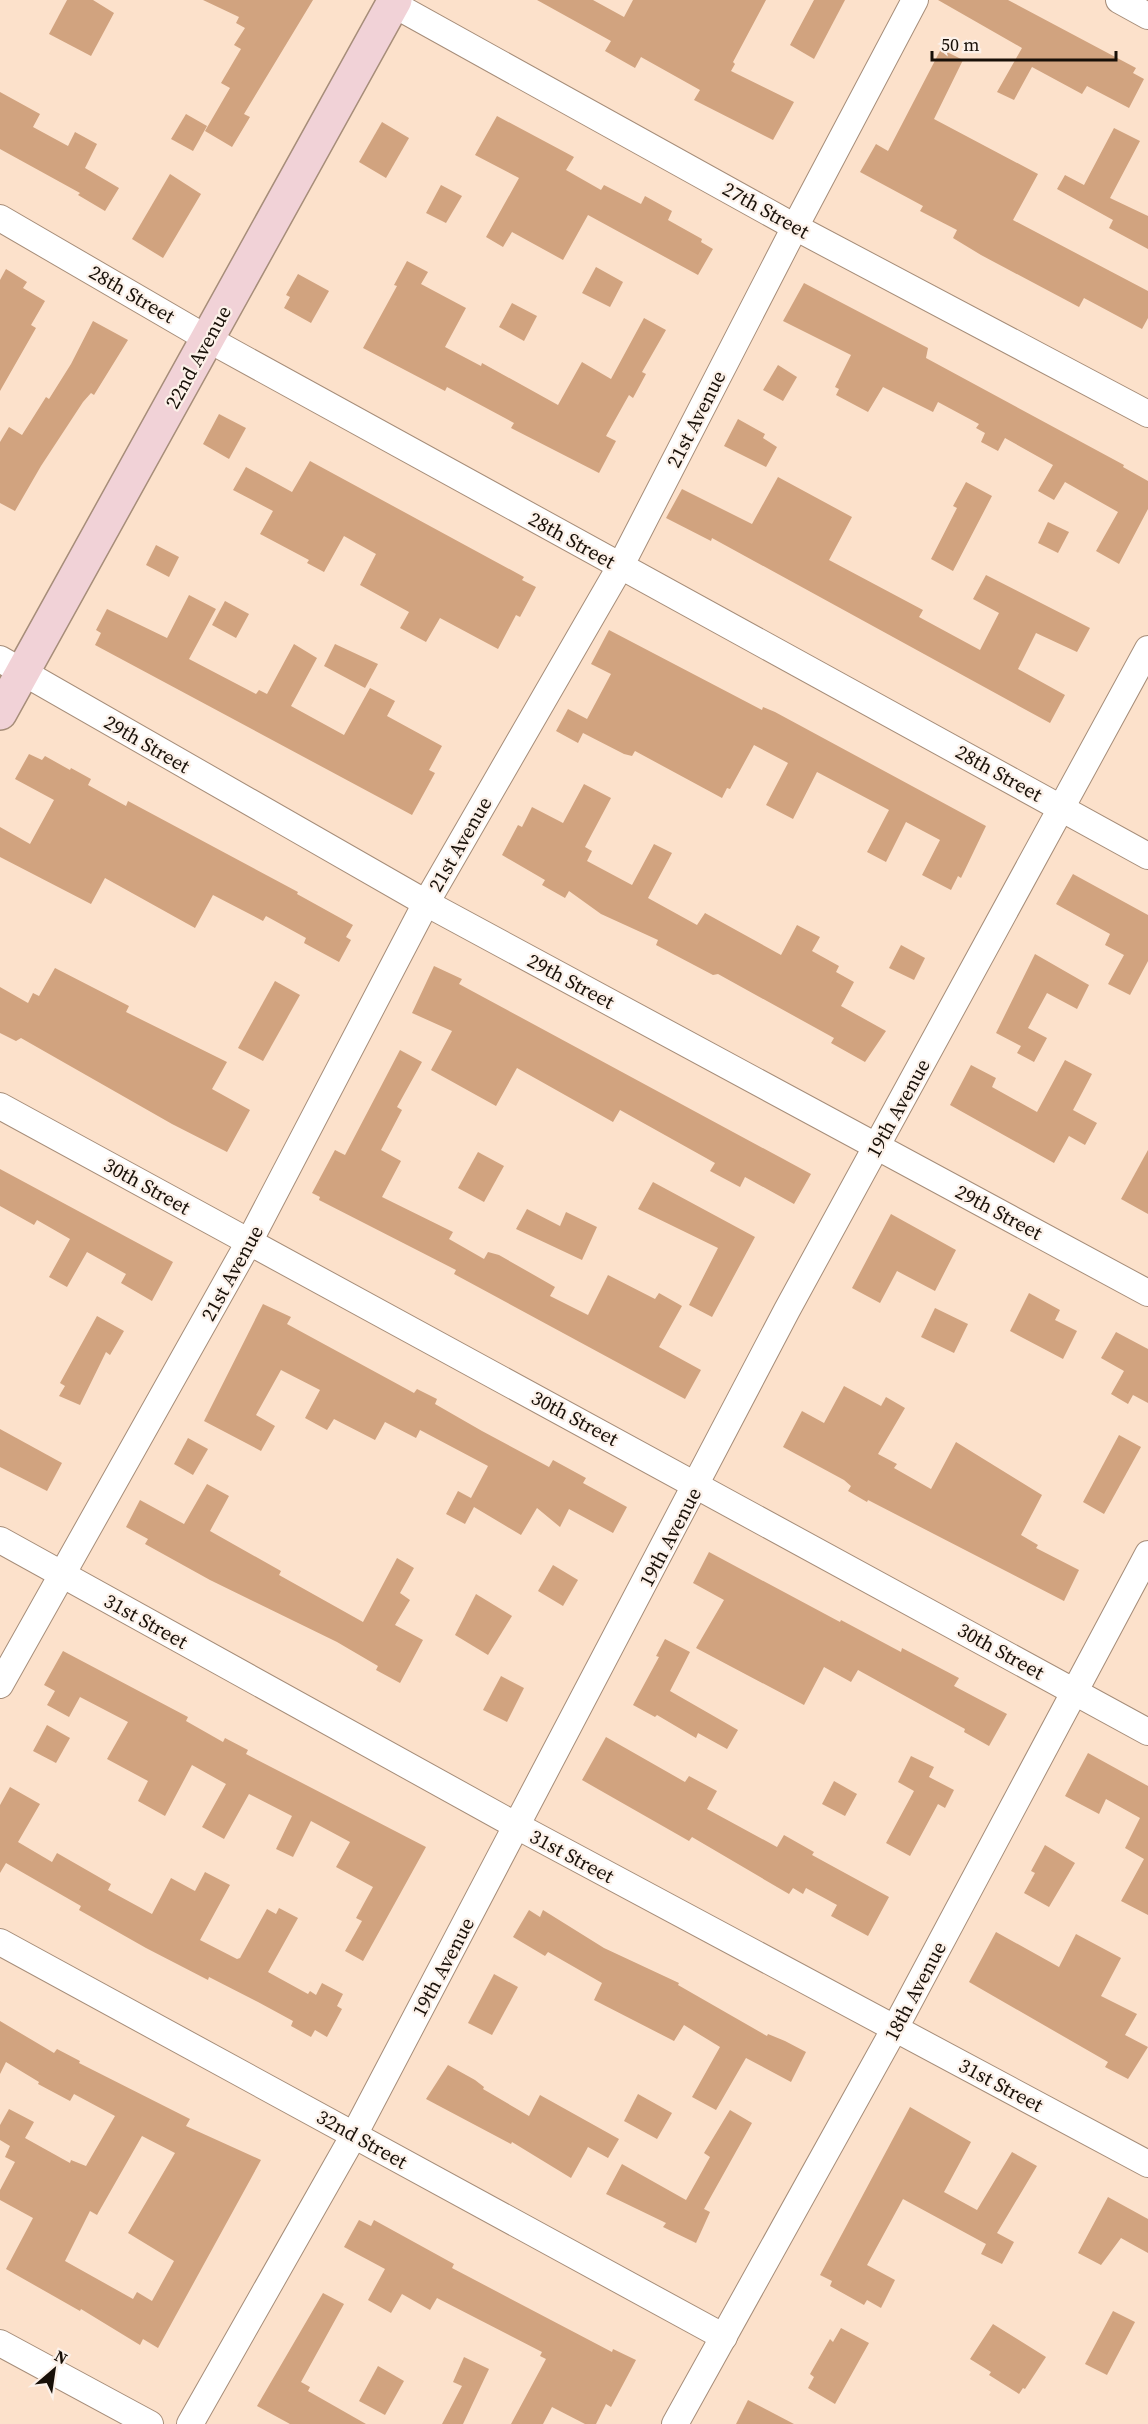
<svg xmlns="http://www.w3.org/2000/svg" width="1148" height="2424" font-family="'Source Serif 4',serif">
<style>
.building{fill:#d1a37f;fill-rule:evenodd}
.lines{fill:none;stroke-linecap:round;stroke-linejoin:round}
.street-casing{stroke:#a68d79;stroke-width:28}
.secondary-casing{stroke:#a68d79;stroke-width:36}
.street{stroke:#fff;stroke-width:26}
.secondary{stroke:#f1d2d7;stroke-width:33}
.labels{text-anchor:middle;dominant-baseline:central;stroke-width:4.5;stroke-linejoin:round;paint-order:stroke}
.street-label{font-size:20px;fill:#181008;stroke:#fcf1e9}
</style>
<rect width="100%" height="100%" fill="#fce1cb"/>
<!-- building -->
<g class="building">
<path d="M67,0H93L114,13L91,56L49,34Z"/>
<path d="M203,0H313L244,114L250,117L232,147L205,131L230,88L221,83L241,49L234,45L245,28L236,23L239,17Z"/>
<path d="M537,0H593L624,17L633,0H766L733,62L735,64L731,71L794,102L773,140L694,100L700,90L641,57L635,68L605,51L611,41Z"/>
<path d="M814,0H845L814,59L790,45Z"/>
<path d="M938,0H1008L1136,68L1133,73L1144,79L1129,108L1087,86L1082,94L1032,67L1014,100L997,92L1022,48Z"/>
<path d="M941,49L963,60L934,119L1038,174L1013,220L1148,291V318L1142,329L1084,298L1079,307L981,255L953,238L957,230L920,211L923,206L860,172L876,144L888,151Z"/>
<path d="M0,92L40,114L33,127L68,146L75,132L97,144L85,168L119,188L105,211L78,195L80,193L0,149Z"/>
<path d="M186,114L207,126L193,151L171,139Z"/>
<path d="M497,116L574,157L566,170L601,190L604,185L641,204L645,196L672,211L668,220L702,239L701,242L713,249L698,275L588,215L563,260L512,232L503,247L486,237L519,178L475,155Z"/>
<path d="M382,122L409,138L386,178L359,162Z"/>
<path d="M1114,128L1140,141L1110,198L1148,216V249L1109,228L1113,220L1057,189L1065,175L1084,185Z"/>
<path d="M170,174L201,194L163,258L132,239Z"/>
<path d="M441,185L462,196L446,223L426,213Z"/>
<path d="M407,261L428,272L421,284L466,308L445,347L481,366L482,363L558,405L582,362L611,379L644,318L666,330L642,372L646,374L633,398L629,395L606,436L616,441L599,473L511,428L514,423L447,387L445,391L363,348L397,286L394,285Z"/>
<path d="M596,267L623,282L610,307L582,293Z"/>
<path d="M6,269L27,282L23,288L45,301L31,325L36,328L0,391V280Z"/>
<path d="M298,274L329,291L311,323L284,308L290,297L286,295Z"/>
<path d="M804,283L928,348L926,358L1124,465L1123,467L1148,481V509L1119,564L1096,551L1118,512L1065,482L1054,500L1038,491L1053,465L1005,438L998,451L981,442L985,433L976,428L979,424L938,402L933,412L883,387L868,412L836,395L839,389L835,387L851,355L783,321Z"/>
<path d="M512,303L537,316L524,341L499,327Z"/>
<path d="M93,321L128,340L94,395L91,393L83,402L41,466L15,511L0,503V442L9,427L22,435L46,397L49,399L71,364Z"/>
<path d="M778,365L797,377L783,401L763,390Z"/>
<path d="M219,414L246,428L229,459L203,444Z"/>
<path d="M738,419L765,434L763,438L777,447L766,467L724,446Z"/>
<path d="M310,461L524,577L522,580L536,587L520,617L516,615L498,649L440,618L426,642L400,628L409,612L360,585L376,554L344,536L324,572L307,563L309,560L260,534L273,511L233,490L246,467L292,492Z"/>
<path d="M778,477L852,517L829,560L923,610L919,617L980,650L999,613L973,599L986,575L1090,628L1077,652L1036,633L1018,669L1065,695L1050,723L712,538L711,541L666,518L682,489L752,524Z"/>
<path d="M966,482L992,496L953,571L931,559L957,508L953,506Z"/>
<path d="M1048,522L1069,532L1058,553L1038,543Z"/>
<path d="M156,545L179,557L169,577L146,565Z"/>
<path d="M189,595L216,609L189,659L256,694L259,690L267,694L294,644L317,658L291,706L344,735L370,688L395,701L387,716L442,746L429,770L435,773L412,815L95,645L101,633L96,630L107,609L167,638Z"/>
<path d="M225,601L249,614L236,638L212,625Z"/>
<path d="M609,630L762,710L763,707L775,712L986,826L961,878L958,876L951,890L922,875L940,840L906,822L886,862L867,852L889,810L817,772L793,819L766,805L788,763L754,745L730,789L727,788L722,798L635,751L632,756L624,754L583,733L578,743L556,731L568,709L587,719L611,674L591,664Z"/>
<path d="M335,644L378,664L365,688L324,666Z"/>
<path d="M29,754L42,760L45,756L70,770L71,768L91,779L88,785L126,806L128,801L298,892L297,894L353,925L346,937L351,940L339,962L304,943L306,938L266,916L263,921L213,895L195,928L105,878L91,904L0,857V827L30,844L54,800L15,779Z"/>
<path d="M584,784L611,798L585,847L592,851L587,861L632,885L654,844L672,853L648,898L697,925L705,913L781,955L797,925L820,937L812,951L839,966L836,972L854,982L841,1006L886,1031L865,1062L831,1043L834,1038L718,974L713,975L656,945L658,940L601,914L569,891L565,898L542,885L545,880L502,855L518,825L522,827L532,807L563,823Z"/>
<path d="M1073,874L1148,915V961L1130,995L1108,984L1124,955L1105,945L1110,934L1056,904Z"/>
<path d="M901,945L925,958L914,980L889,968Z"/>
<path d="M1035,954L1089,985L1077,1009L1047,993L1028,1028L1047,1038L1034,1062L1017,1053L1021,1046L996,1033Z"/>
<path d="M434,966L462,979L459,984L811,1174L794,1204L745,1177L740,1187L710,1171L715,1163L620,1110L613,1122L517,1068L496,1106L431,1070L452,1031L412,1013Z"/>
<path d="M55,968L129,1006L126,1012L227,1062L212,1089L250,1110L227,1152L172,1124L21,1038L16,1041L0,1033V987L28,1003L33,993L39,996Z"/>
<path d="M275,981L300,995L263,1061L238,1048Z"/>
<path d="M400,1050L422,1062L397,1107L402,1110L381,1150L401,1161L382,1197L453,1232L449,1239L484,1259L488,1252L499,1255L555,1287L550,1296L588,1315L608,1275L655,1299L659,1293L682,1306L659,1347L701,1370L685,1399L454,1274L456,1270L319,1200L320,1197L312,1193L335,1150L345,1155Z"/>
<path d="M1065,1060L1092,1074L1073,1110L1097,1123L1085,1145L1069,1136L1054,1163L950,1105L971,1065L996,1078L992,1087L1037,1112Z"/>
<path d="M1148,1150V1214L1121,1199Z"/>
<path d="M478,1152L504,1166L484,1202L458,1188Z"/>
<path d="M0,1169L173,1262L152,1301L121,1283L126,1274L87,1252L67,1287L49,1277L70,1239L37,1220L34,1225L0,1206Z"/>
<path d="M653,1182L755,1237L712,1317L689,1305L718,1248L638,1209Z"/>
<path d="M527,1209L560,1226L566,1212L597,1227L582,1260L516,1229Z"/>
<path d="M891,1214L956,1250L935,1291L897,1271L880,1303L852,1288Z"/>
<path d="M1029,1293L1060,1310L1055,1320L1077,1331L1063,1359L1010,1331Z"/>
<path d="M263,1304L291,1317L287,1324L414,1393L417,1389L437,1399L435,1404L482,1431L549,1467L553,1460L586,1478L583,1483L627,1507L613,1533L569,1509L560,1527L537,1508L521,1535L474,1507L465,1524L446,1514L458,1491L471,1498L488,1466L420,1430L416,1438L385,1422L375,1440L334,1419L327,1430L305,1418L320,1390L281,1370L256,1415L275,1426L261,1451L204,1421Z"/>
<path d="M935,1308L968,1324L954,1353L921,1337Z"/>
<path d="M97,1316L124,1331L110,1355L106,1352L80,1405L59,1396L65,1386L60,1383Z"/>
<path d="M1116,1332L1148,1349V1403L1133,1395L1128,1404L1111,1394L1124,1371L1101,1358Z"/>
<path d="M844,1386L881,1406L886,1397L905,1408L878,1454L897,1464L894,1468L931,1489L956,1442L1042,1495L1021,1535L1038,1545L1036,1548L1079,1570L1064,1601L868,1500L867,1502L848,1491L851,1486L844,1480L783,1447L802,1411L824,1423Z"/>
<path d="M0,1429L62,1463L47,1491L0,1467Z"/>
<path d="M1119,1435L1141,1447L1104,1514L1083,1502Z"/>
<path d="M188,1438L208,1449L193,1475L174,1464Z"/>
<path d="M207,1484L229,1496L210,1531L281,1571L279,1575L363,1622L397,1558L414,1568L400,1593L410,1600L395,1625L423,1640L400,1683L376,1670L378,1666L337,1642L210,1580L145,1544L148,1539L126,1527L140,1500L184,1524Z"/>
<path d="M709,1552L840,1622L841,1620L901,1652L902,1648L959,1678L954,1686L1007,1714L989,1746L964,1732L965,1729L858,1670L851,1682L824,1667L804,1705L696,1648L724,1600L693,1583Z"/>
<path d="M553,1565L578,1580L563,1606L538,1591Z"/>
<path d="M476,1594L512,1616L488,1655L455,1635Z"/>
<path d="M665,1639L690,1652L670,1691L738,1730L727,1749L698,1733L696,1738L657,1715L655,1717L633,1705L659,1657L656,1656Z"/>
<path d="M63,1651L188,1717L186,1721L223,1742L225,1738L248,1750L246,1754L426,1847L363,1961L345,1951L362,1921L356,1918L373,1887L336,1867L350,1842L311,1821L293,1857L276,1849L292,1816L249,1794L224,1839L202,1827L226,1784L192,1765L165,1816L138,1801L148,1781L107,1759L128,1722L80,1697L69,1717L47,1705L55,1691L44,1685Z"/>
<path d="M501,1676L524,1688L507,1722L483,1710Z"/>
<path d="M47,1725L70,1738L56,1763L33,1751Z"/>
<path d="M606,1737L685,1782L689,1776L717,1791L707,1809L777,1847L784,1835L814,1852L812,1855L889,1897L868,1936L831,1916L837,1905L806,1888L803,1894L793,1888L789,1894L692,1837L689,1841L582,1780Z"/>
<path d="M1088,1753L1148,1786V1915L1121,1901L1144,1859L1125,1848L1140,1818L1106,1799L1099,1814L1065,1796Z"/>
<path d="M911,1756L934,1767L929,1777L954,1790L945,1808L938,1804L910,1856L886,1843L914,1791L898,1782Z"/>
<path d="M834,1781L857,1794L845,1816L822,1804Z"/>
<path d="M10,1787L40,1804L18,1842L52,1862L57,1853L111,1884L108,1890L152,1914L171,1878L195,1891L205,1872L230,1885L200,1940L237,1959L240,1958L267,1909L276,1914L279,1908L298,1918L268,1972L308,1994L310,1991L316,1995L322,1983L343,1994L337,2006L342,2009L327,2037L315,2030L311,2037L291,2026L293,2021L258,2002L209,1977L208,1980L146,1948L79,1910L81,1906L6,1863L0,1873V1805Z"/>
<path d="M1045,1845L1075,1863L1049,1907L1024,1893L1035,1873L1031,1871Z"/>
<path d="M529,1910L540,1917L543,1910L604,1948L679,1983L678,1985L767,2036L768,2034L785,2041L806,2052L791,2082L746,2058L716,2110L692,2097L720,2047L684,2025L674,2041L594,2000L602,1983L548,1952L545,1956L513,1937Z"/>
<path d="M996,1932L1059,1967L1076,1934L1121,1958L1101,1996L1137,2014L1125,2035L1148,2047L1128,2079L1105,2067L1108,2062L969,1982Z"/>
<path d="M494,1974L518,1987L492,2035L468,2023Z"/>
<path d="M0,2021L54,2053L57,2049L80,2061L79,2063L190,2119L186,2126L261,2160L158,2348L143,2339L140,2345L81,2309L80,2311L6,2269L33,2218L0,2200V2190L15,2162L5,2157L10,2146L0,2140V2125L9,2109L34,2122L25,2138L70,2163L71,2160L86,2166L115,2116L74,2094L70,2101L38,2084L39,2082L6,2062L0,2074ZM142,2136L175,2153L128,2233L174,2261L152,2301L137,2292L133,2299L65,2261L90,2211L97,2215Z"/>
<path d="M448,2065L475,2080L484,2087L483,2089L529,2116L540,2095L619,2139L608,2158L588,2147L571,2178L512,2142L511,2144L426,2099Z"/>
<path d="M638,2094L672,2113L657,2139L624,2121Z"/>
<path d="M910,2107L971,2142L944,2192L977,2210L1012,2152L1037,2166L997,2233L1014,2242L1002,2264L981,2254L986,2244L903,2199L867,2265L895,2280L881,2308L867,2300L864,2305L830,2286L832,2281L820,2275Z"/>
<path d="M730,2110L752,2123L704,2209L710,2212L696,2243L663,2227L666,2223L606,2194L622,2164L686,2200L710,2157L704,2153Z"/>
<path d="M1108,2197L1148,2219V2253L1121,2238L1101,2265L1078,2253Z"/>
<path d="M359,2220L371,2226L374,2220L454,2264L452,2268L612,2352L613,2349L636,2360L611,2407L606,2404L596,2424H585L552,2407L543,2424H511L546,2359L540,2356L542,2352L437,2298L430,2310L402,2294L391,2313L368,2300L385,2269L344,2247Z"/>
<path d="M323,2293L344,2304L301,2382L310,2387L308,2391L366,2424H290L257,2406Z"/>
<path d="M1113,2311L1135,2322L1107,2375L1085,2364Z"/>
<path d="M993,2324L1046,2357L1025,2389L1023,2388L1019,2394L989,2375L991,2372L970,2359Z"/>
<path d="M841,2328L869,2343L835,2404L808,2388L814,2377L810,2374L830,2339L833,2342Z"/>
<path d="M464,2357L489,2369L463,2424H442L462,2386L453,2382Z"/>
<path d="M378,2366L404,2381L385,2415L359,2401Z"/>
<path d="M748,2400L794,2424H736Z"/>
</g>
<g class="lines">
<defs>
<g id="street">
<path d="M1119,0L1148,16"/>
<path d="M393,4L795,227L1148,414"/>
<path d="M0,218L208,339L1148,856"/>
<path d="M0,659L426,903L1148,1293"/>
<path d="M0,1106L1148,1732"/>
<path d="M0,1540L517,1826L1148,2164"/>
<path d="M0,1685L249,1242L426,903L620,567L795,227L915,0"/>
<path d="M0,1942L724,2337"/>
<path d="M0,2343L150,2424"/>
<path d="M190,2424L354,2135L787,1310L1148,649"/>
<path d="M675,2424L895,2028L1148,1554"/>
</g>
<path id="secondary" d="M0,713L395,0"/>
</defs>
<!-- street casing -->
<use href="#street" class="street-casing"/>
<!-- secondary casing -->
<use href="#secondary" class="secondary-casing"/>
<!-- street -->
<use href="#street" class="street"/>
<!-- secondary -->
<use href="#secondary" class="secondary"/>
</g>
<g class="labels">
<!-- street labels -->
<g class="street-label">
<text transform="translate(766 210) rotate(29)">27th Street</text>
<text transform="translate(132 294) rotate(30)">28th Street</text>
<text transform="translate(198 357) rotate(-61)">22nd Avenue</text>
<text transform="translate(696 419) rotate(-63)">21st Avenue</text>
<text transform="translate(572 540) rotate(29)">28th Street</text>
<text transform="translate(147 744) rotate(30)">29th Street</text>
<text transform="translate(999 773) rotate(29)">28th Street</text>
<text transform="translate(460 844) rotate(-60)">21st Avenue</text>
<text transform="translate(571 981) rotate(28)">29th Street</text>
<text transform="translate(898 1108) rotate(-61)">19th Avenue</text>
<text transform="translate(147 1186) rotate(29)">30th Street</text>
<text transform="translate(999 1212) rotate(28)">29th Street</text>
<text transform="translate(232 1273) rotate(-61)">21st Avenue</text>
<text transform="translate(575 1418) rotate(28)">30th Street</text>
<text transform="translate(670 1537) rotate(-62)">19th Avenue</text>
<text transform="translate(146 1621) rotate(29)">31st Street</text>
<text transform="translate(1001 1651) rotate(29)">30th Street</text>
<text transform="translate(572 1856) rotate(28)">31st Street</text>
<text transform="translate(443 1967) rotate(-62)">19th Avenue</text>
<text transform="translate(915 1991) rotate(-62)">18th Avenue</text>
<text transform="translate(1001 2085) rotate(28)">31st Street</text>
<text transform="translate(362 2139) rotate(29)">32nd Street</text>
</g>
</g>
<!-- north arrow -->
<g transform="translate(54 2370) rotate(29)" stroke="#fcf1e9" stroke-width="4.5" paint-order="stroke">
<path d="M0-4.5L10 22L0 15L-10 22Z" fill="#181008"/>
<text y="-9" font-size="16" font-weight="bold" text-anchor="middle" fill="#181008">N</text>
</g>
<!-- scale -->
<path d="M932 51v9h184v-9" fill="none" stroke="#181008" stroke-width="3"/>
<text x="941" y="51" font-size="18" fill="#181008" stroke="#fcf1e9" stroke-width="4.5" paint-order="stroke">50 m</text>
</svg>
